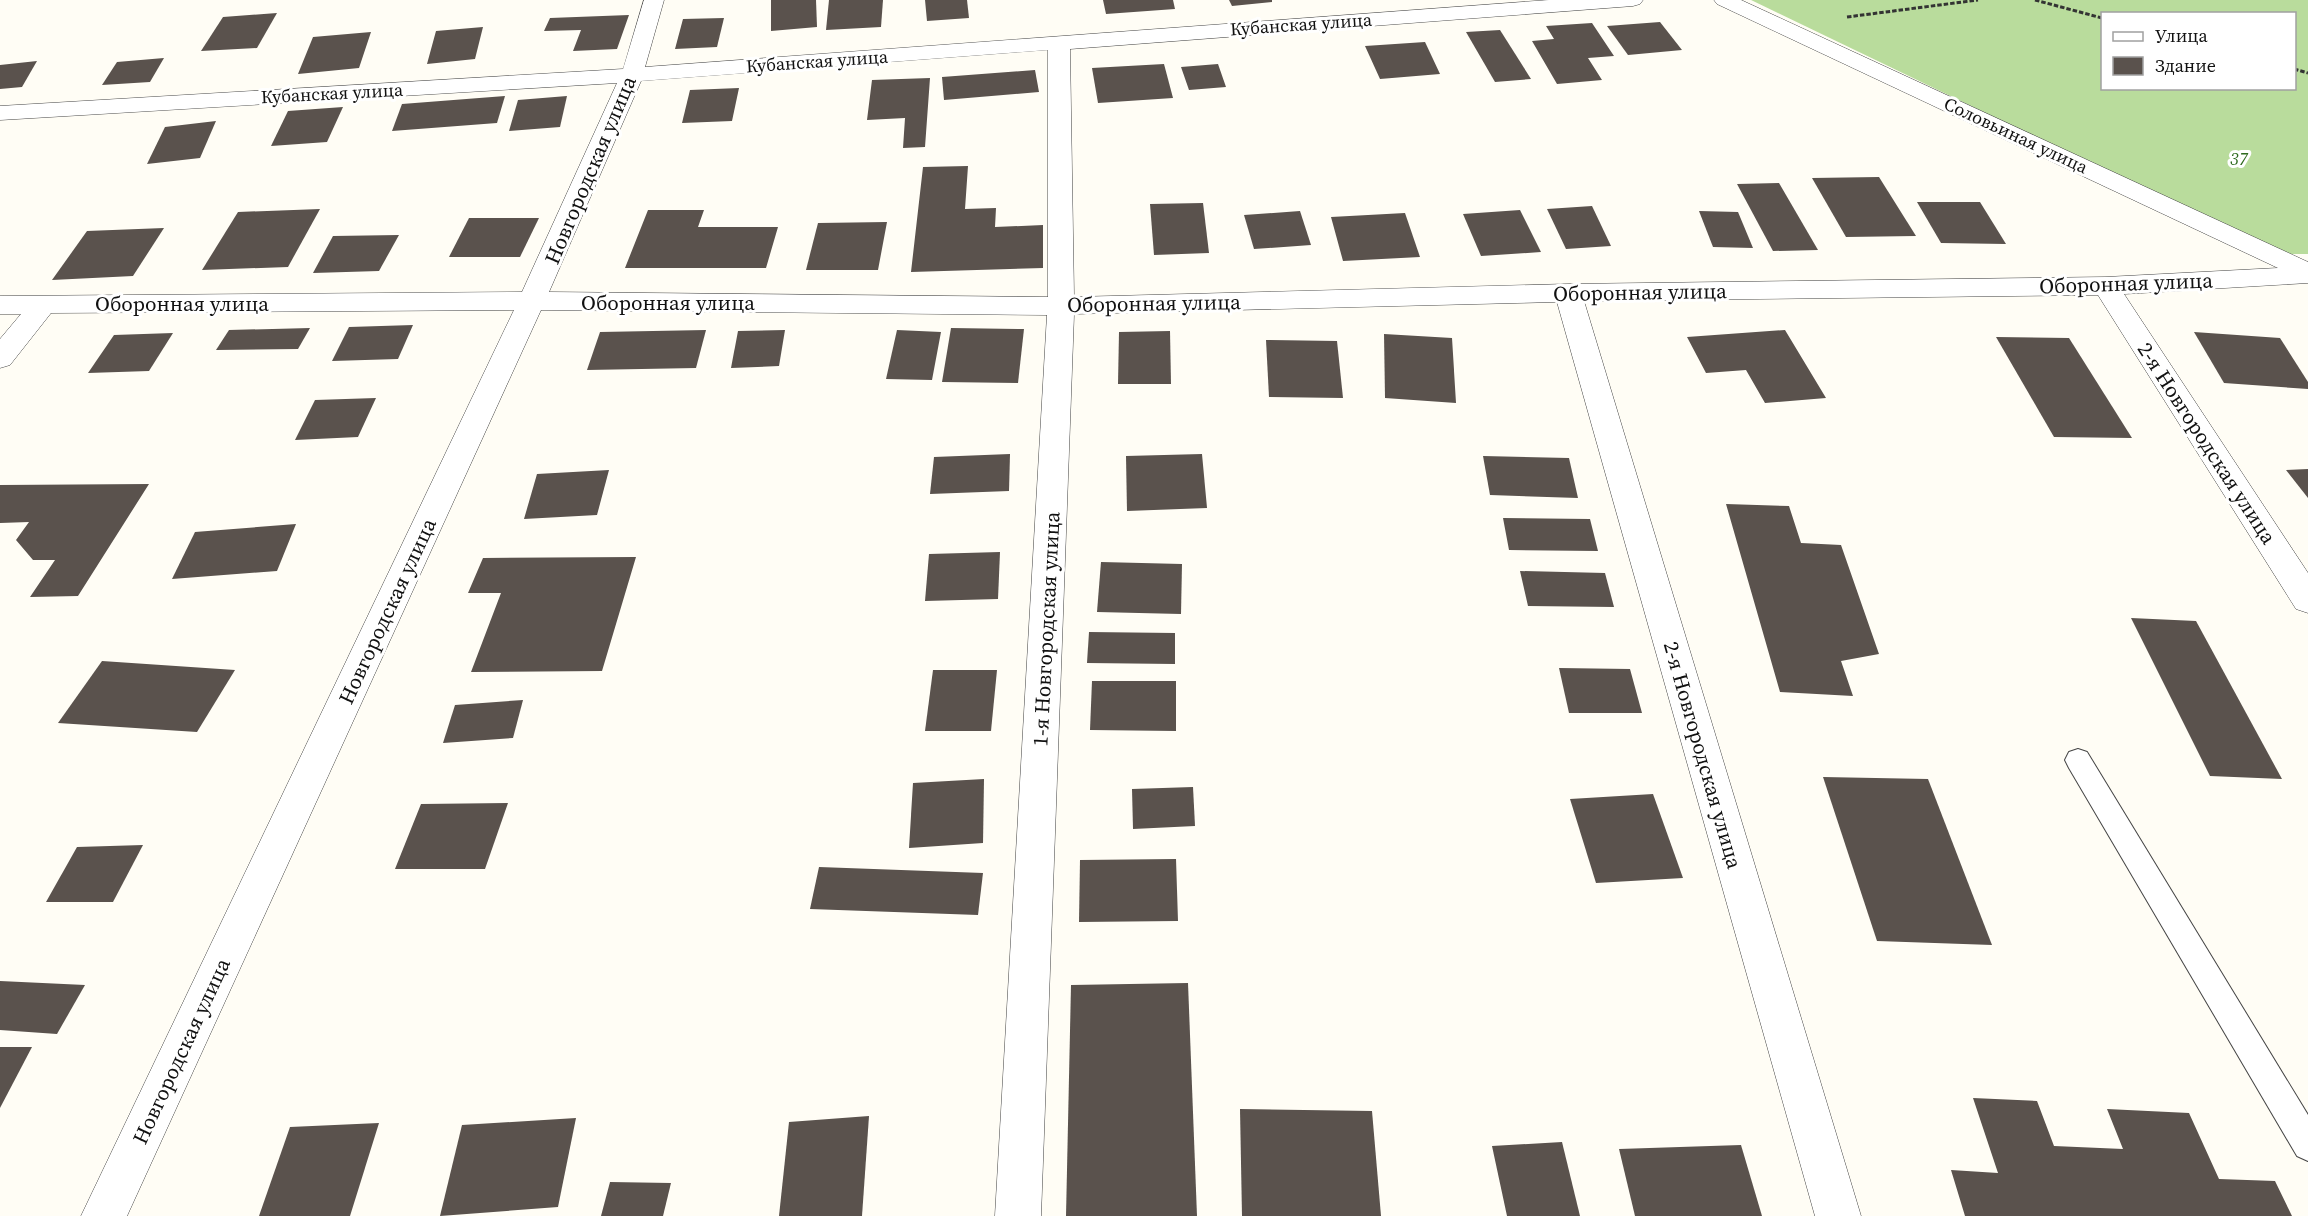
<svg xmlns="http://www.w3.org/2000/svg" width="2308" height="1216" font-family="'Source Serif 4',serif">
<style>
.forest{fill:#b9dc9c;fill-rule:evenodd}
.building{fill:#5a524d}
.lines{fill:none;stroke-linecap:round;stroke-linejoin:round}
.lane-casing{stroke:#444;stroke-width:2}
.street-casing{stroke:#444;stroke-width:1}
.path{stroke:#333;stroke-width:3;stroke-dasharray:4.5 2;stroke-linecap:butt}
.lane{fill:#fff;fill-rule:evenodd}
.street{fill:#fff;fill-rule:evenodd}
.labels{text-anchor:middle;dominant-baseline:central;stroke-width:6;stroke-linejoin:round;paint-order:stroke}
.far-street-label{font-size:18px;fill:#111;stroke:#fff}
.far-park-label{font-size:18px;font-style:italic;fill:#2f6b1f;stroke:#fff}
.street-label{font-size:21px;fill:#111;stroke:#fff}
</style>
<rect width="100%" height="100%" fill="#fffdf5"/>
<!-- forest -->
<path class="forest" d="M1751,0H2308V254H2279ZM2102,14H2294V88H2102Z"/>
<!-- building -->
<g class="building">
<path d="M771,0H816L817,27L771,31Z"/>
<path d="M829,0H883L881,27L826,30Z"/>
<path d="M925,0H967L969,18L927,21Z"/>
<path d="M1103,0H1173L1175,9L1106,14Z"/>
<path d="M1229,0H1272V2L1232,6Z"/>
<path d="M277,13L257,48L201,51L223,17Z"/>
<path d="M629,15L617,49L573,51L581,30L544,31L550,18Z"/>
<path d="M724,18L717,47L675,49L683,19Z"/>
<path d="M1660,22L1682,50L1628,55L1607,26Z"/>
<path d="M1592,23L1614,56L1588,58L1602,80L1557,84L1532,41L1554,39L1546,26Z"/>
<path d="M483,27L475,59L427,64L436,31Z"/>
<path d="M1500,30L1531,79L1495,82L1466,32Z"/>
<path d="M371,32L359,68L298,74L313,37Z"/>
<path d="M1425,42L1440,74L1380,79L1365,46Z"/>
<path d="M164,58L150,82L102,85L117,62Z"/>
<path d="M37,61L22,87L0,89V65Z"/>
<path d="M1164,64L1173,98L1098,103L1092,68Z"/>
<path d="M1218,64L1226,87L1189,90L1181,67Z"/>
<path d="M1035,70L1039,92L944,100L942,77Z"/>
<path d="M930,78L925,147L903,148L905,118L867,120L872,80Z"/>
<path d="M739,88L732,121L682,123L690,90Z"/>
<path d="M505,96L497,123L392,131L402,104Z"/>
<path d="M567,96L560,127L509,131L518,100Z"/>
<path d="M343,107L327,142L271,146L288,111Z"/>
<path d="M216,121L200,158L147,164L165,127Z"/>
<path d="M968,166L965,209L996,208L995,227L1043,225V268L911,272L923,167Z"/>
<path d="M1879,177L1916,236L1846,237L1812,178Z"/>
<path d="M1779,183L1818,250L1773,251L1737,184Z"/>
<path d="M1917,202H1980L2006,244L1941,243Z"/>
<path d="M1203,203L1209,253L1154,255L1150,204Z"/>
<path d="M1592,206L1611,246L1566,249L1547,209Z"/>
<path d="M320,209L288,267L202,270L238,212Z"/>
<path d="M648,210H704L698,227H778L766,268H625Z"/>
<path d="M1520,210L1541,252L1481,256L1463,214Z"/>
<path d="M1300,211L1311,245L1254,249L1244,215Z"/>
<path d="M1699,211L1738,212L1753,248L1713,247Z"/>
<path d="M1405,213L1420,257L1343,261L1331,217Z"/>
<path d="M469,218H539L520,257H449Z"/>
<path d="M887,222L878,270H806L818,223Z"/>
<path d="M164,228L133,276L52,280L87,231Z"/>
<path d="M399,235L379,271L313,273L333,236Z"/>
<path d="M413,325L398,359L332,361L349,327Z"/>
<path d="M310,328L298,349L216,350L229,330Z"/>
<path d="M951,328L1024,329L1018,383L942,382Z"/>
<path d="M706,330L696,368L587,370L600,332Z"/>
<path d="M785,330L779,366L731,368L738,331Z"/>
<path d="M897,330L941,332L932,380L886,379Z"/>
<path d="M1785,330L1826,398L1765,403L1746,370L1706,373L1687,337Z"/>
<path d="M1170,331L1171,384H1118L1119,332Z"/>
<path d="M2194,332L2280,338L2308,382V389L2224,383Z"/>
<path d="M173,333L149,371L88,373L114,335Z"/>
<path d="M1384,334L1452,338L1456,403L1385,398Z"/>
<path d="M1996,337L2069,338L2132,438L2054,437Z"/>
<path d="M1266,340L1337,341L1343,398L1269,397Z"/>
<path d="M376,398L358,437L295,440L315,400Z"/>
<path d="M1010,454L1009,491L930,494L934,457Z"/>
<path d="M1202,454L1207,508L1127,511L1126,456Z"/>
<path d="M1483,456L1569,458L1578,498L1490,495Z"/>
<path d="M2308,469V498L2286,470Z"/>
<path d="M609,470L597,515L524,519L537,474Z"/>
<path d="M149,484L78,596L30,597L55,560H33L16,540L29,522L0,523V485Z"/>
<path d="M1726,504L1789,506L1801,543L1841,545L1879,654L1841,661L1853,696L1780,692Z"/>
<path d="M1503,518L1590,519L1598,551L1509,550Z"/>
<path d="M296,524L277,571L172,579L195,532Z"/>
<path d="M1000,552L998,599L925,601L929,554Z"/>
<path d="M636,557L602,671L471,672L501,593H468L483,558Z"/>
<path d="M1101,562L1182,564L1181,614L1097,612Z"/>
<path d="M1520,571L1605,573L1614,607L1528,606Z"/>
<path d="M2131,618L2196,621L2282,779L2210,776Z"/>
<path d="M1089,632L1175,633V664L1087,663Z"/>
<path d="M102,661L235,670L197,732L58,723Z"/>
<path d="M1559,668L1630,669L1642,713H1569Z"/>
<path d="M933,670H997L991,731H925Z"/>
<path d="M1092,681H1176V731L1090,730Z"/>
<path d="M523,700L513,738L443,743L455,705Z"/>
<path d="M1823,777L1928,779L1992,945L1877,941Z"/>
<path d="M984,779L983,843L909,848L913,783Z"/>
<path d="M1193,787L1195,826L1133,829L1132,789Z"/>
<path d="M1653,794L1683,878L1596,883L1570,799Z"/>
<path d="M508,803L485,869H395L421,804Z"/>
<path d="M143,845L113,902H46L77,847Z"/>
<path d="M1176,859L1178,921L1079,922L1080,860Z"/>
<path d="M819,867L983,873L978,915L810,909Z"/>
<path d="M0,981L85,985L57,1034L0,1030Z"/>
<path d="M1188,983L1197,1216H1066L1071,985Z"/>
<path d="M0,1047H32L0,1108Z"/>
<path d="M1973,1098L2037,1101L2054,1146L2123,1149L2107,1109L2189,1113L2219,1179L2275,1181L2292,1216H1965L1951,1170L1998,1173Z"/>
<path d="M1240,1109L1372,1111L1381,1216H1242Z"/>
<path d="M869,1116L862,1216H779L789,1122Z"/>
<path d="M576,1118L558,1207L440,1216L462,1125Z"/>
<path d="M379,1123L350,1216H259L290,1127Z"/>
<path d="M1562,1142L1580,1216H1507L1492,1146Z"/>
<path d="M1741,1145L1762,1216H1635L1619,1149Z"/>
<path d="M610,1182L671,1183L663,1216H601Z"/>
</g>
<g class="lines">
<defs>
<path id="lane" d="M2078,749L2087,752L2308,1115V1161L2297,1156L2069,768L2065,760L2069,752Z"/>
<path id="street" d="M644,0H664L645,67L1549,0H1643L1640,4L1633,6L1070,49L1074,297L1568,284L2106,277L2278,268L1717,4L1714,0H1741L2308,262V283L2124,294L2308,573V613L2296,609L2098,295L1584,301L1861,1216H1815L1557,302L1074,314L1041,1216H995L1047,315L541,310L127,1216H81L514,310L51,313L10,365L0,368V339L21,314H0V296L522,292L617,83L0,120V106L623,69ZM1048,50V297L549,292L641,81Z"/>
</defs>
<!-- lane casing -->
<use href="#lane" class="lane-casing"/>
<!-- street casing -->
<use href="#street" class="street-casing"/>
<!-- path -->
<g class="path">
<path d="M2035,0L2102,18"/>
<path d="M1847,17L1978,0"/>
<path d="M2294,69L2308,73"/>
</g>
<!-- lane -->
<use href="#lane" class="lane"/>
<!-- street -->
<use href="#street" class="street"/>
</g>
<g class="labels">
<!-- far-street labels -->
<g class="far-street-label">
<text transform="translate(1301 24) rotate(-4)">Кубанская улица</text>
<text transform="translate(817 61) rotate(-4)">Кубанская улица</text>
<text transform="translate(332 93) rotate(-3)">Кубанская улица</text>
<text transform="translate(2016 135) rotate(25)">Соловьиная улица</text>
</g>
<!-- far-park labels -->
<g class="far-park-label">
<text x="2239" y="158">37</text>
</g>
<!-- street labels -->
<g class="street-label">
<text transform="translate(590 170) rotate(-67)">Новгородская улица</text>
<text transform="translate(2126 283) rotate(-2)">Оборонная улица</text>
<text transform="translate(1640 292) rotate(-1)">Оборонная улица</text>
<text x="668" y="302">Оборонная улица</text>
<text x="182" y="303">Оборонная улица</text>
<text transform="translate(1154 303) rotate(-1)">Оборонная улица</text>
<text transform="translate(2207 443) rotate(57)">2-я Новгородская улица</text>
<text transform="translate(387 611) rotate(-65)">Новгородская улица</text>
<text transform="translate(1046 629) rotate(-87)">1-я Новгородская улица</text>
<text transform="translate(1703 755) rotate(74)">2-я Новгородская улица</text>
<text transform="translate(181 1051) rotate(-65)">Новгородская улица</text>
</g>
</g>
<!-- legend -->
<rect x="2101" y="12" width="195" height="78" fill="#ffffff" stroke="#a0a0a0" stroke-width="1.5"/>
<rect x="2113" y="32" width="30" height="9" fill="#ffffff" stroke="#a0a0a0" stroke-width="1.5"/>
<text x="2155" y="42" font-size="18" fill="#111111">Улица</text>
<rect x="2113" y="57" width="30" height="18" fill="#5a524d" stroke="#a0a0a0" stroke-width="1.5"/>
<text x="2155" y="72" font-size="18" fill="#111111">Здание</text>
</svg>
